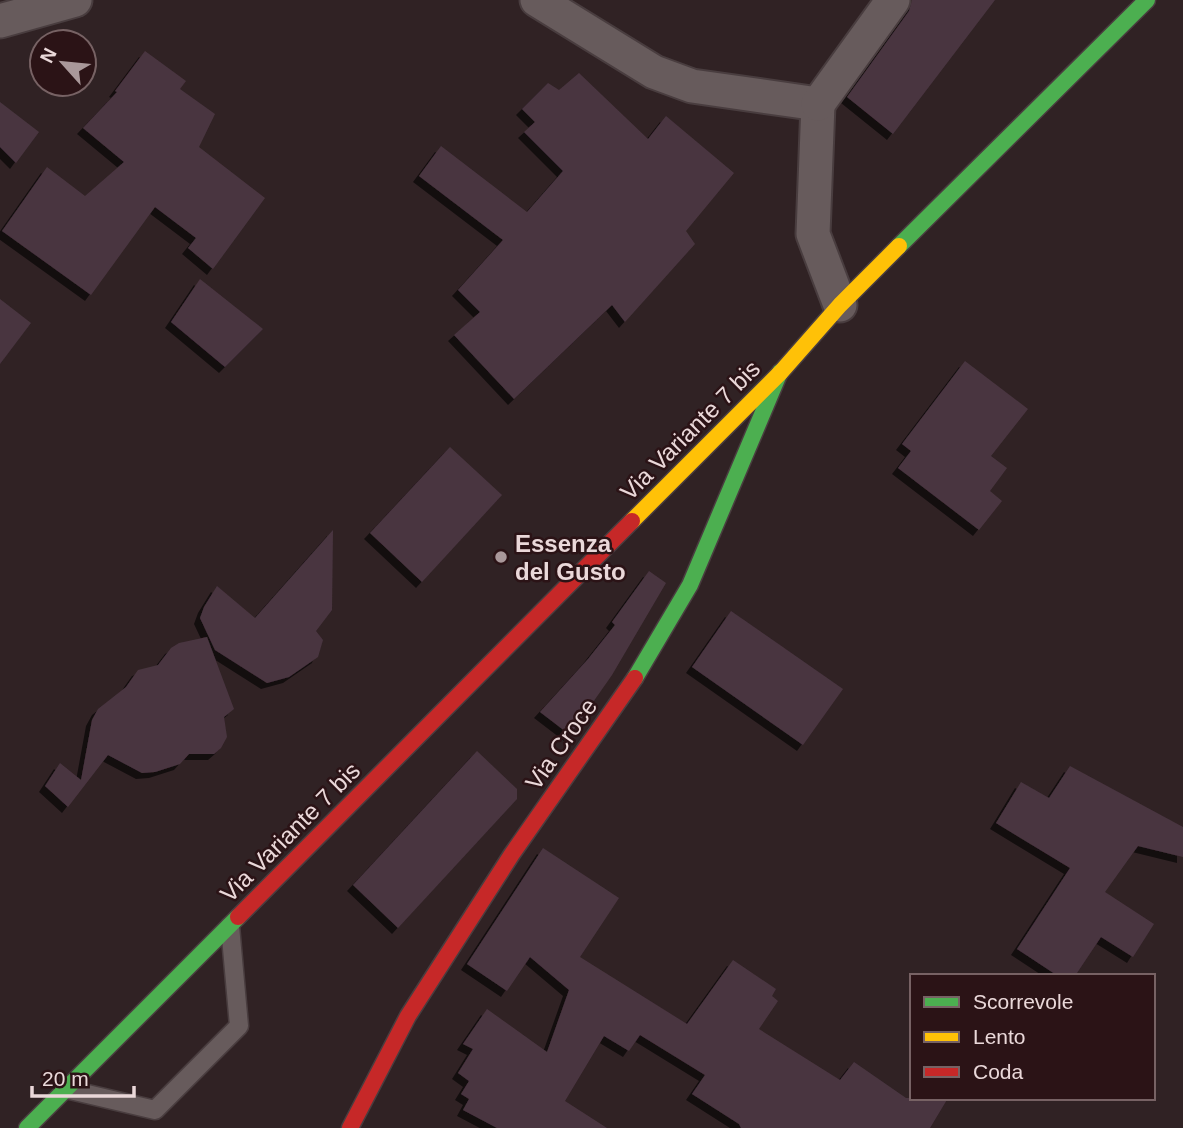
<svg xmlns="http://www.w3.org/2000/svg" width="1183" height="1128" font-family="Arial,sans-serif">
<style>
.building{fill:#493540;filter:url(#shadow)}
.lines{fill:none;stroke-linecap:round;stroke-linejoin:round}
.lane-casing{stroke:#493d3f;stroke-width:21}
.street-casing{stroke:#493d3f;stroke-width:37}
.fast-casing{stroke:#493d3f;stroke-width:19}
.slow-casing{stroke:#493d3f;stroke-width:19}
.jam-casing{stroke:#493d3f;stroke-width:19}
.lane{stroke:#675b5c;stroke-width:18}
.street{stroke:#675b5c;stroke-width:33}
.fast{stroke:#4caf50;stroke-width:16}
.slow{stroke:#ffc107;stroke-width:16}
.jam{stroke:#c62828;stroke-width:16}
.poi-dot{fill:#a9989a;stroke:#2b1316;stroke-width:2.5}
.labels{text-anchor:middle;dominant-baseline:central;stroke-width:5;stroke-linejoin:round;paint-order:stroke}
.street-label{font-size:24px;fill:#ead8d9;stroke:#2b1316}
.poi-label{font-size:24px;font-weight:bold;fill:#ead8d9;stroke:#2b1316;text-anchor:start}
</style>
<defs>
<filter id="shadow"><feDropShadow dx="-6" dy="6" stdDeviation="0" flood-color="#0009"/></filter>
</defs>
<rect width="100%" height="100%" fill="#302224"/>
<!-- building -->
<g class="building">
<path d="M912,0H995L893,134L847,97L909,11Z"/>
<path d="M145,51L186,81L180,89L215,114L199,147L265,198L213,269L188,248L196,238L155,207L91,295L2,231L47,167L85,196L124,162L83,128L117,92L115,91Z"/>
<path d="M579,73L648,139L666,116L734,173L686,231L695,244L625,322L612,305L514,399L454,335L480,312L458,290L503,240L419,176L441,146L527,212L563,171L524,132L535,122L522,109L548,83L559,90Z"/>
<path d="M0,102L39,132L16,163L0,147Z"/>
<path d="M200,279L263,329L225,367L171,322Z"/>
<path d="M0,299L31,323L0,364Z"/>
<path d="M965,361L1028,409L991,456L1007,468L990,491L1002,501L979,530L898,468L911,451L902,444Z"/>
<path d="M450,447L502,495L422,582L370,533Z"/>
<path d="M333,530L332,610L316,631L323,640L318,657L289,677L267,683L215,650L200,618L204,607L217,586L255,618Z"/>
<path d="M649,571L666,583L612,675L570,735L540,712L588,659L615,625L612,622Z"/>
<path d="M731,611L843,689L803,745L692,667Z"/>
<path d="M207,637L234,709L224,717L227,737L221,748L214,754H189L180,764L155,772L142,773L108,755L68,807L45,786L60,763L81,780L92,720L98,709L126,687L138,670L158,665L171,648L179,643Z"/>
<path d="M477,751L517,789V799L398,928L353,885Z"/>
<path d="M1070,766L1183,827V857L1138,846L1105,892L1154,924L1133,957L1101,937L1075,976H1058L1017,949L1070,868L996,823L1021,782L1049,798Z"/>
<path d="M543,848L619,898L580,957L687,1024L733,960L776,989L772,996L778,1001L759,1029L840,1080L854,1062L906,1098H948L930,1128H741L739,1124L692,1094L705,1075L640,1035L629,1051L604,1036L565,1101L607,1128H497L463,1110L469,1099L461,1094L469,1081L458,1073L473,1049L463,1044L487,1009L547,1052L569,990L530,957L507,991L467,964Z"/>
</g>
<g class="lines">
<defs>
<path id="lane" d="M66,1089L155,1110L239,1026L230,926"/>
<g id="street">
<path d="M537,0L654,72L692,86L818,104L813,234L840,305"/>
<path d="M0,21L75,0"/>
<path d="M818,104L893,0"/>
</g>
<g id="fast">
<path d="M899,246L1147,0"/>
<path d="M635,678L690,585L780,372"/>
<path d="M27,1128L238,917"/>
</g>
<path id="slow" d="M632,521L781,372L840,305L899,246"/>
<g id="jam">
<path d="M238,917L632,521"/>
<path d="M350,1128L408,1016L512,854L635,678"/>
</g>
</defs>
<!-- lane casing -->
<use href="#lane" class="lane-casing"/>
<!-- street casing -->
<use href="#street" class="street-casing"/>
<!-- fast casing -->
<use href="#fast" class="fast-casing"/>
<!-- slow casing -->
<use href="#slow" class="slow-casing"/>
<!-- jam casing -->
<use href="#jam" class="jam-casing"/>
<!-- lane -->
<use href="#lane" class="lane"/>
<!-- street -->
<use href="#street" class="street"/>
<!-- fast -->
<use href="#fast" class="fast"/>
<!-- slow -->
<use href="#slow" class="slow"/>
<!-- jam -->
<use href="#jam" class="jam"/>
</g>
<!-- markers -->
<circle class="poi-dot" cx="501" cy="557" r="7"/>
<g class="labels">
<!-- street labels -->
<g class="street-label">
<text transform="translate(690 430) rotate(-45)">Via Variante 7 bis</text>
<text transform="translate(561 744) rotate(-55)">Via Croce</text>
<text transform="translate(290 832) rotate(-45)">Via Variante 7 bis</text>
</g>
<!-- poi labels -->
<g class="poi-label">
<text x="515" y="543">Essenza<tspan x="515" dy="28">del Gusto</tspan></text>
</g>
</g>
<!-- legend -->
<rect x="910" y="974" width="245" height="126" fill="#2b1316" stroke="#776264" stroke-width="2"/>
<rect x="924" y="997" width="35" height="10" fill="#4caf50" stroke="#776264" stroke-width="2"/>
<text x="973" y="1009" font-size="21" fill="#ead8d9">Scorrevole</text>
<rect x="924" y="1032" width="35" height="10" fill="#ffc107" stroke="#776264" stroke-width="2"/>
<text x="973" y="1044" font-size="21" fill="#ead8d9">Lento</text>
<rect x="924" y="1067" width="35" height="10" fill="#c62828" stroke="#776264" stroke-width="2"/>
<text x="973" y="1079" font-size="21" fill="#ead8d9">Coda</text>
<!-- north arrow -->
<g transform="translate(63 63) rotate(297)"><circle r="33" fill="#2b1316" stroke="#776264" stroke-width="2"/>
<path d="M0-5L12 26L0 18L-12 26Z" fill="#a9989a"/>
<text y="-10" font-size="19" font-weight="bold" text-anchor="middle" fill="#ead8d9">N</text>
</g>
<!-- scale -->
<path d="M32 1086v10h102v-10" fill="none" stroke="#ead8d9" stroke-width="3.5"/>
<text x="42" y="1086" font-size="21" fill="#ead8d9" stroke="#2b1316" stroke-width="5" paint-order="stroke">20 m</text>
</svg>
